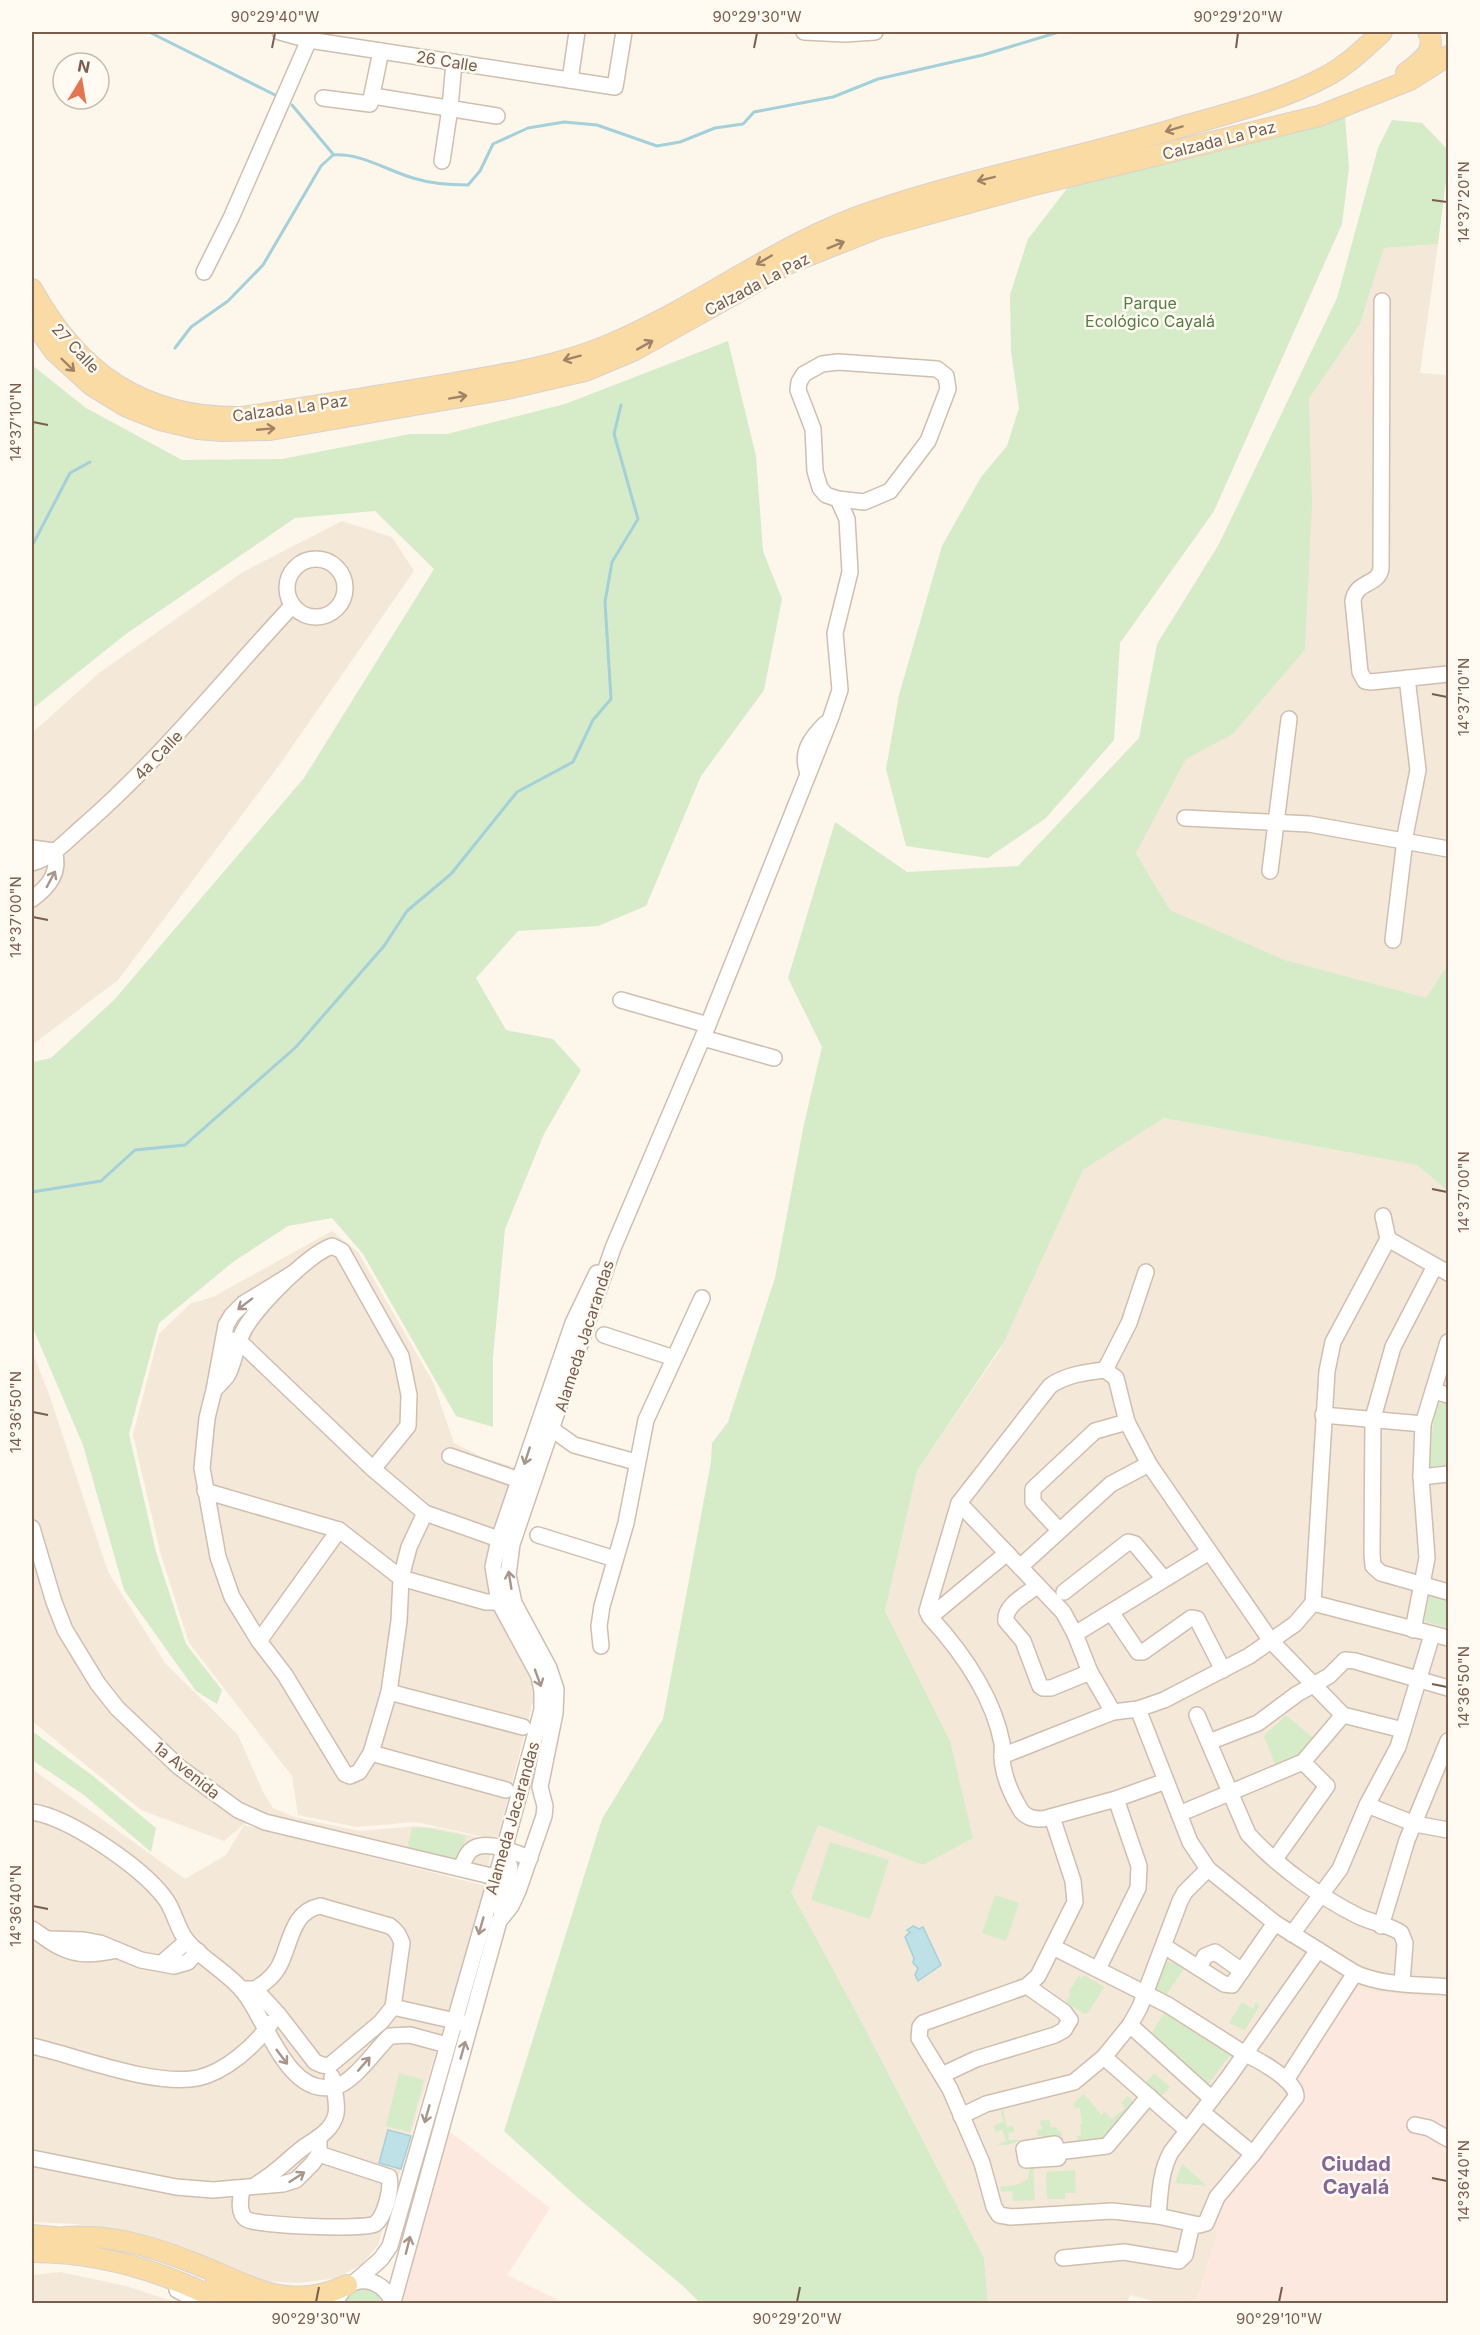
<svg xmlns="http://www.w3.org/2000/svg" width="1480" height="2335" font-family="Inter,sans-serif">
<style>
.residential{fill:#f4e8d9}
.commercial{fill:#fde8df}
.green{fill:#d6ebc8}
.water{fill:#bee1e7;stroke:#a4d0d9;stroke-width:1.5}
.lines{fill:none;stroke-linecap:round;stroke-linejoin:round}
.stream{stroke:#a4d0d9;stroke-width:3}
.minor-casing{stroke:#d0beaf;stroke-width:18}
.major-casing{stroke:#d9d2cd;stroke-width:22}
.minor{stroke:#fff;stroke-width:15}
.major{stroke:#fadba4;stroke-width:20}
.oneway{stroke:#a08367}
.oneway2{stroke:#a8968b}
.ticks{fill:none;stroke:#795d4d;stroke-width:2}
.labels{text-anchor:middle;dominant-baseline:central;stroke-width:5;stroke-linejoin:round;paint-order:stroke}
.street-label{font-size:16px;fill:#795d4d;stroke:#fffaf2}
.park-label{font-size:16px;fill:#547e44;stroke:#fffaf2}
.quarter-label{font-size:20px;font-weight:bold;fill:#856694;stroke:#fffaf2}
.neatline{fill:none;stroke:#795d4d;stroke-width:2}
.ticks-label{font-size:15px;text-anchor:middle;fill:#795d4d}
</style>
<rect width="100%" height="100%" fill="#fdf6eb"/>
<!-- residential -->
<g class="residential">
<path d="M1438,244L1420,373L1448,375V965L1427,999L1285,960L1170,910L1136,853L1186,758L1233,734L1305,650L1311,503L1309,399L1360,324L1384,248Z"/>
<path d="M342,521L392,537L414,571L280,764L118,980L32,1045V733L99,673L243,572Z"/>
<path d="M1164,1118L1417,1165L1448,1191V1999L1373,1992L1352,1987L1293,2077L1307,2088L1215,2206L1217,2235L1196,2303H1161L1130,2295L1127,2303H988L984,2258L861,2021L790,1892L818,1825L923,1865L950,1741L885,1611L917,1471L1000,1350L1083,1170Z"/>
<path d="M332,1231L358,1252L433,1382L454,1443L484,1458L521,1469L493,1554L501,1620L536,1690L497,1840L416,1822L356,1827L298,1815L292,1776L189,1643L161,1555L133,1435L159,1334L191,1303L213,1297Z"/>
<path d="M32,1351L49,1394L108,1572L165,1663L238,1735L263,1792L273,1808L294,1817L360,1831L417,1826L442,1829L494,1841L485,1881L248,1821L224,1841L141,1810L32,1721Z"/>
<path d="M32,1769L185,1879L226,1855L244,1825L486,1886L378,2245L362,2264L337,2278L300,2283L266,2281L243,2275L164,2241L114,2229L76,2224L32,2222Z"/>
<path d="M60,2272L126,2286L178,2303H32V2275Z"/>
</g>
<!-- commercial -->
<g class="commercial">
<path d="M1352,1986L1373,1992L1448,1999V2303L1196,2304L1217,2235L1215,2206L1306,2088L1293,2077Z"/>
<path d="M445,2128L550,2208L507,2275L564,2303L398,2304Z"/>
</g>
<!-- green -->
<g class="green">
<path d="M1345,116L1349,168L1342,224L1214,511L1120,643L1114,740L1046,818L988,858L906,846L886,769L899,695L942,546L981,477L1007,446L1019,408L1011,351L1010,295L1028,239L1069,186Z"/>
<path d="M1392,120L1422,123L1448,150V165L1438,244L1384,248L1360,324L1309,399L1312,503L1305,650L1233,734L1186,759L1136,853L1170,910L1285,960L1426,998L1448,965V1191L1417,1165L1164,1118L1083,1170L1004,1342L917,1471L885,1611L950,1741L973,1838L923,1865L818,1825L791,1892L861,2021L984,2258L988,2303H700L683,2286L579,2199L504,2131L602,1819L663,1719L711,1462L712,1443L728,1422L775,1278L804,1124L822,1047L788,978L835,822L907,872L1018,866L1139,738L1157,644L1219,544L1337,298L1378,148Z"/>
<path d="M728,341L756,456L763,551L782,599L764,690L701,776L646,906L598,926L518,931L476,978L506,1030L553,1039L581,1070L544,1134L505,1229L493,1357V1427L456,1416L363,1254L332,1218L288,1226L233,1262L159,1323L129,1434L156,1552L186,1644L222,1690L217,1704L196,1691L124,1590L83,1445L32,1326V1062L51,1058L114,1000L304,778L434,569L375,511L295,518L126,634L32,709V365L86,408L182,460L282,459L410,434H447L565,404Z"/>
<path d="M1448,1402V1465L1428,1467L1436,1405Z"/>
<path d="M1430,1591L1448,1597V1628L1424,1621Z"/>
<path d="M1286,1715L1313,1738L1298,1756L1277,1769L1264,1736Z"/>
<path d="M32,1731L93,1776L156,1828L151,1852L84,1795L32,1760Z"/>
<path d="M412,1828H428L466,1836L462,1855L458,1862L411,1851L408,1845Z"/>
<path d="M830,1842L889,1860L870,1919L811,1900Z"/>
<path d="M995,1895L1019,1903L1006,1941L982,1933Z"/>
<path d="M1161,1959L1185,1967L1167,1994L1151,1988Z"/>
<path d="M1084,1975L1104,1987L1088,2013L1084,2014L1066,2002L1071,1994L1068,1993L1079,1976L1082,1978Z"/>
<path d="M1242,2002L1253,2009L1256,2002L1259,2006L1245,2030L1229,2023Z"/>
<path d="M1165,2012L1235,2052L1232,2057L1229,2056L1208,2085L1211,2088L1209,2090L1149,2037Z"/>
<path d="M399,2073L424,2080L410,2132L386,2126Z"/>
<path d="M1154,2073L1170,2087L1157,2101L1142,2087Z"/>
<path d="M1084,2094L1101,2115L1105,2112L1112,2119L1125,2108L1121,2103L1128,2096L1134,2103L1108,2142L1064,2147L1044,2140L1043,2136H1038L1036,2130L1042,2129L1040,2121L1049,2119L1051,2127H1057L1058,2131H1061L1064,2145L1078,2143L1077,2136L1081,2135L1080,2124H1082L1080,2108H1075L1073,2104Z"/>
<path d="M1003,2109L1007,2127L1014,2126V2132L1008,2133L1009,2140H1023L1007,2145H997L1006,2141L1002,2129L996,2132L993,2126L1003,2122L1001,2110Z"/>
<path d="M1033,2164L1035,2200L1013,2201L1012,2191L1001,2192L1000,2187L1016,2185L1028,2179L1030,2165Z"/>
<path d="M1182,2164L1206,2185L1207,2186L1175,2183Z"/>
<path d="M1075,2170L1076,2193H1065V2199H1047L1046,2172Z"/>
<path d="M360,2289C371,2289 378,2293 382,2303L345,2304L349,2295Z"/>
</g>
<!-- water -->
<g class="water">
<path d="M913,1926L919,1929L923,1927L941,1965L918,1981L915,1975L918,1968L913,1963L914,1958L905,1937L910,1932L907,1930Z"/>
<path d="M388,2130L411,2136L401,2169L379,2163Z"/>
</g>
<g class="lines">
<!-- stream -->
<g class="stream">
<path d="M149,32L279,97"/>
<path d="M292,105L333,154"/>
<path d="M175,348L191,327L228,301L263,265L321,166L333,155C361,153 386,170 413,178C432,184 449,185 468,185L480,171L493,144L528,128L564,122L597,125L657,146L680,142L715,128L743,124L754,112L833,97L878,79L983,55L1059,32"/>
<path d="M32,546L70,473L90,462"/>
<path d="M32,1192L101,1181L135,1150L185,1145L296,1047L384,946L407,911L451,874L517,792L573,762L593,720L611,699L605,602L612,562L638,519L614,434L621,405"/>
</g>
<defs>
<g id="minor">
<path d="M280,32L309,40L615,87L624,32"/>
<path d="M804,32L845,34L875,32"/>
<path d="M570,80L577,32"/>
<path d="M373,96L497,116"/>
<path d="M323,98L370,104L381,51"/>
<path d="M442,161L450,108L454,62"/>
<path d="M204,272L231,218L309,40"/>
<path d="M1382,301L1381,568C1379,586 1356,580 1353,601L1360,672L1365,681L1371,682L1448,674"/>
<path d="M838,362L937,369L946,376L948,389L928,441L890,491L864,502L838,499L826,495L820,488L815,471L813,429L798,390L799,382L804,374L822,364Z"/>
<circle cx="316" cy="588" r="29"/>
<path d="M807,770C801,751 812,737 825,724"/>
<path d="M1185,818L1309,824L1448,849"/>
<path d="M32,848L54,851"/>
<path d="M32,863C53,858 70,837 87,823C162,757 224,679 292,606"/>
<path d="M1270,871L1289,719"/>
<path d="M32,899C48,888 61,872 54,851"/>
<path d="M1393,940L1406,831L1418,770L1407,678"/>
<path d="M621,1000L708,1025"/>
<path d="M703,1038L774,1058"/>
<path d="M1388,1239L1448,1273"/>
<path d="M1435,1266L1393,1347L1373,1418L1372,1554L1373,1566L1381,1573L1448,1592"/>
<path d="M295,1272L243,1304L232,1315L226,1325L214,1390L207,1418L202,1468L218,1557L232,1597L259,1641L285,1675L345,1774L350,1776L359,1772L371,1753L389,1692L399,1621L401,1578L409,1547L425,1513"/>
<path d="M604,1335L674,1358"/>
<path d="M231,1340L239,1341L373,1469L425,1513L507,1542"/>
<path d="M1105,1370L1129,1323L1146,1272"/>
<path d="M214,1390C218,1386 223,1381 227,1376C235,1362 236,1343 245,1328C259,1305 307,1255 332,1246L342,1251L401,1356L409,1395L408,1426L373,1469"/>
<path d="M1433,1391L1448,1395"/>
<path d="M1323,1415L1423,1424"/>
<path d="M546,1425L574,1445L636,1462"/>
<path d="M450,1456L519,1480"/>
<path d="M1421,1477L1448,1474"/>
<path d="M205,1491L339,1530L401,1578L486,1602H499"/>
<path d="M959,1503L1063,1612L1075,1634L1090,1672L1113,1712"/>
<path d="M32,1528L54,1602L65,1630L98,1684L117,1708L179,1767L238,1810L265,1822L495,1877"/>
<path d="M1059,1530L1033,1502V1489L1095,1431L1127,1422"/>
<path d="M538,1535L615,1559"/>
<path d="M1020,1567L1111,1484L1149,1464"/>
<path d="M1037,1586C1026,1595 1004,1605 1006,1621L1023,1641L1040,1686L1043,1688H1051L1090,1672"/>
<path d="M1064,1592L1128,1542L1135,1544L1164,1579"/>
<path d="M1313,1603L1448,1638"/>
<path d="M1111,1612L1138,1652H1143L1191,1618L1197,1619L1223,1670"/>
<path d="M930,1617L1007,1553"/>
<path d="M1413,1630L1427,1558L1421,1477L1423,1424L1448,1342"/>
<path d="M1075,1634L1209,1552"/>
<path d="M259,1641L339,1530"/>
<path d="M601,1646L599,1626L602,1606L626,1523L646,1420L702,1298"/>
<path d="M389,1692L523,1727"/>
<path d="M1138,1709L1190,1842L1208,1869L1275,1923L1355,1973C1383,1986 1418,1984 1448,1987"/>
<path d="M1197,1715L1248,1834C1277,1866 1320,1897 1358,1916C1372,1923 1390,1925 1401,1933L1405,1943L1402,1983"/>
<path d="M1209,1742L1258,1723L1297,1694L1329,1676L1345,1660L1355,1661L1448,1688"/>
<path d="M371,1753L506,1790"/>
<path d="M1002,1756L1113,1712L1138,1709L1164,1700L1249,1656L1295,1624L1313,1603L1327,1371L1333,1342L1388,1239L1383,1216"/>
<path d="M1166,1781L1116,1799L1043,1819C1034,1819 1025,1818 1020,1809C1013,1797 1005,1779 1003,1766C1001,1758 1003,1750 1002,1743C993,1696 961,1651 930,1617L927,1611L959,1503L1050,1386C1065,1375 1086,1372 1105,1370L1116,1378L1127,1422L1149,1464L1271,1641L1343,1715L1403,1730"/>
<path d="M1367,1805L1415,1824L1448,1830"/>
<path d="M32,1812C69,1817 141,1867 164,1897C175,1910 176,1928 187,1941C203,1960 226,1971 242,1990C266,2017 286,2097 334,2087C354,2083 375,2050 390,2036L410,2035L447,2045"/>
<path d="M1179,1814L1303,1762L1343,1715"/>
<path d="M1052,1817L1073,1881L1075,1902L1038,1976L1027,1986L923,2023L920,2027L919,2038L950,2089L982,2163L994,2207L999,2215L1011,2217L1112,2211L1158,2216L1199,2225L1206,2223L1217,2197L1253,2154L1296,2097C1297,2081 1259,2060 1245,2054L1168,2005L1053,1947"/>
<path d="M1275,1859L1327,1786L1303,1762"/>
<path d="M461,1868C463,1863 466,1855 470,1851C484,1837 514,1853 530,1858"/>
<path d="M501,1911L510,1867L504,1850"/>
<path d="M1381,1926L1407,1840L1448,1741"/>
<path d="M32,1929C41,1934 50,1943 60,1947C79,1957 98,1954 117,1950"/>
<path d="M1292,1934L1340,1869L1367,1805L1398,1747L1432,1635"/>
<path d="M49,1939L84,1940L100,1943L141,1960L174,1966L188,1962L198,1951"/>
<path d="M1164,1946L1224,1984L1232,1985L1275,1923"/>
<path d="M162,1963L187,1941"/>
<path d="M1199,1968L1205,1956L1215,1952L1242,1971"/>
<path d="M1098,1969L1138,1888L1139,1866L1116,1799"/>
<path d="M241,1989H255L278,2014L315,2062L322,2065L329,2066L381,2022L393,2007L402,1943C399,1935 397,1931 390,1926L320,1906C290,1912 291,1946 278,1968C270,1981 258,1987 246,1995"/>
<path d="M393,2007L464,2023"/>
<path d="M1130,2025L1212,2099"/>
<path d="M32,2046C77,2056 153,2087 198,2078C225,2072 255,2046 271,2023"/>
<path d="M1104,2057L1187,2130"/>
<path d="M942,2075L976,2059L1055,2035L1064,2030L1070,2020L1064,2012L1027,1986"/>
<path d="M1286,2080L1355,1973"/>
<path d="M1202,2112L1253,2154"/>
<path d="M961,2116L986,2104L1074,2082L1104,2057L1130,2025L1140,2007L1180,1901L1185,1892L1208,1869"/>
<path d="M1415,2125L1429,2128L1448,2139"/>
<path d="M1057,2152L1058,2158L1026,2160L1024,2149L1055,2144L1057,2152L1107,2146L1149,2096"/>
<path d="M32,2158L176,2187L213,2190L283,2184L296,2180L312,2164L319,2154V2137"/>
<path d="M257,2184C277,2172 287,2160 304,2147C317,2138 332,2131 336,2114C338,2102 334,2089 332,2077"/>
<path d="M242,2188C241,2197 237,2212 246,2219C257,2226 364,2230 375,2224C385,2217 392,2188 389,2177L319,2154"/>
<path d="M1158,2216C1160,2194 1160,2172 1171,2152L1228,2078L1318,1950"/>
<path d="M1063,2258L1124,2252L1179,2261L1185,2255L1192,2224"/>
<path d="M356,2281L381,2259L390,2246L504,1850L542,1710V1691L539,1676L499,1602L493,1567L499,1539L573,1323L597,1273"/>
<path d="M177,2290L203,2304"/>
<path d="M393,2302L499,1921L511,1906L518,1891L544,1816L545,1806L540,1787L555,1713L556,1689L549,1668L514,1603L508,1575L512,1544L613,1248L708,1025L831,717L840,690L835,633L850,572L847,519L838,499"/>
<path d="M336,2304C344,2272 383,2274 393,2304"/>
</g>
<g id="major">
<path d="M1406,73C1420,62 1438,51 1428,32"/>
<path d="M32,289C79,374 144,419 243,417C313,406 384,395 454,383C508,374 563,365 613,343C704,304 780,242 874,211C975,177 1079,158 1181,127C1229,113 1280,101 1325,77C1346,66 1365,48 1382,32"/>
<path d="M32,320L55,352L91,385L127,407L160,420L198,429L222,431L270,430L502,390L585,371L635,350L790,263L878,228L1034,185L1319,116L1410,80L1448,56"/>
<path d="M32,2235L76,2239"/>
<path d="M66,2237C109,2234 151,2246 191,2262C247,2283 286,2314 347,2285"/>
<path d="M32,2252C100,2252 166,2272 227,2304"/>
<path d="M215,2285L248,2301"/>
</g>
</defs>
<!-- minor casing -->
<use href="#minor" class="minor-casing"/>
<!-- major casing -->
<use href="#major" class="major-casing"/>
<!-- minor -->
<use href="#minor" class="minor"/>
<!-- major -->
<use href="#major" class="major"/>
</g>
<!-- one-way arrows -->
<defs><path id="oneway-shaft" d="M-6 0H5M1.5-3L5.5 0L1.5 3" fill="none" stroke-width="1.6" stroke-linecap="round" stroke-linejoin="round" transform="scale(1.5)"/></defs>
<g class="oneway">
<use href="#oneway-shaft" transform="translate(1174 129) rotate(163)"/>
<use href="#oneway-shaft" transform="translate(986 179) rotate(166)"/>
<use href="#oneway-shaft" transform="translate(836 245) rotate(-22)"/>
<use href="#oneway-shaft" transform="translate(764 260) rotate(150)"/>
<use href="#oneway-shaft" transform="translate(645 345) rotate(-29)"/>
<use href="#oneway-shaft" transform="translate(572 358) rotate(165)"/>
<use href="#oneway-shaft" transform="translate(68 365) rotate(44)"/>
<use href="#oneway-shaft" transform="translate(458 397) rotate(-10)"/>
<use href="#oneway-shaft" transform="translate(266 429) rotate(-5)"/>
</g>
<g class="oneway2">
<use href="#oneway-shaft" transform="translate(51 879) rotate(-62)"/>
<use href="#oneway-shaft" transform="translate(245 1304) rotate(143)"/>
<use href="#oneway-shaft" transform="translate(527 1456) rotate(108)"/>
<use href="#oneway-shaft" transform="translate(510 1580) rotate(-99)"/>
<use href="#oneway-shaft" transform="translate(538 1678) rotate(70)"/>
<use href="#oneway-shaft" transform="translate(481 1926) rotate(106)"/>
<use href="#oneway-shaft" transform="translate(463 2050) rotate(-74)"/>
<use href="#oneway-shaft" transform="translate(282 2057) rotate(53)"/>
<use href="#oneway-shaft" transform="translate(364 2064) rotate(-49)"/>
<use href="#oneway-shaft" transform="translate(427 2114) rotate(106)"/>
<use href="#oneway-shaft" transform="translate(297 2177) rotate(-33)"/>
<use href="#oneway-shaft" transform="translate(408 2245) rotate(-76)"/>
</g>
<!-- ticks -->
<path class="ticks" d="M272,48L275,33M754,48L757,33M1236,48L1238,33M1432,200L1447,202M33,422L48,425M1432,694L1447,697M33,917L48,920M1432,1189L1447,1192M33,1412L48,1415M1432,1684L1447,1687M33,1906L48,1909M1432,2178L1447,2181M316,2302L319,2287M797,2302L800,2287M1279,2302L1282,2287"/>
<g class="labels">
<!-- street labels -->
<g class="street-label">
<text transform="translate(447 61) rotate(9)">26 Calle</text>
<text transform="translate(1219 140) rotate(-14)">Calzada La Paz</text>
<text transform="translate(757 284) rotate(-28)">Calzada La Paz</text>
<text transform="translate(76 348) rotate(47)">27 Calle</text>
<text transform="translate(290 408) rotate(-8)">Calzada La Paz</text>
<text transform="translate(158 755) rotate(-46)">4a Calle</text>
<text transform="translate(584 1336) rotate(-72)">Alameda Jacarandas</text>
<text transform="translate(187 1770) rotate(39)">1a Avenida</text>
<text transform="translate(512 1818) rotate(-74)">Alameda Jacarandas</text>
</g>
<!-- park labels -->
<g class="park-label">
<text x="1150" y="303">Parque<tspan x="1150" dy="18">Ecológico Cayalá</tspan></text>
</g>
<!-- quarter labels -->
<g class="quarter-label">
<text x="1356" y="2164">Ciudad<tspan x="1356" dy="23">Cayalá</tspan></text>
</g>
</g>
<!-- border -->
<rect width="1480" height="2335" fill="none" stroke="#fffaf2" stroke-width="66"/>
<!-- north arrow -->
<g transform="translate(81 81) rotate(11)"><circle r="28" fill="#fffaf2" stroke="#c9bbb0" stroke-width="1.5"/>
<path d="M0-4.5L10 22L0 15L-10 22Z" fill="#e57451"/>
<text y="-9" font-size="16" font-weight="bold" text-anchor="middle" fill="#795d4d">N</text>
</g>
<rect x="33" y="33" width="1414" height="2269" class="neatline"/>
<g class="ticks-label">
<text x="275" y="22">90°29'40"W</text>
<text x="757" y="22">90°29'30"W</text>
<text x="1238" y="22">90°29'20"W</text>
<text transform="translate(1464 202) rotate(-90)" y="5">14°37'20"N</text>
<text transform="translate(16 422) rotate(-90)" y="5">14°37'10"N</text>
<text transform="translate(1464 697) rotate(-90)" y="5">14°37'10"N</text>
<text transform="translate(16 917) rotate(-90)" y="5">14°37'00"N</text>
<text transform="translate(1464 1192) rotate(-90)" y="5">14°37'00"N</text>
<text transform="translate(16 1412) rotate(-90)" y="5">14°36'50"N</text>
<text transform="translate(1464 1687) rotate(-90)" y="5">14°36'50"N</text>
<text transform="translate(16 1906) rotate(-90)" y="5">14°36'40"N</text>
<text transform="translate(1464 2181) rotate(-90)" y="5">14°36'40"N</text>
<text x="316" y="2324">90°29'30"W</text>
<text x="797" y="2324">90°29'20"W</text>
<text x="1279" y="2324">90°29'10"W</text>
</g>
</svg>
